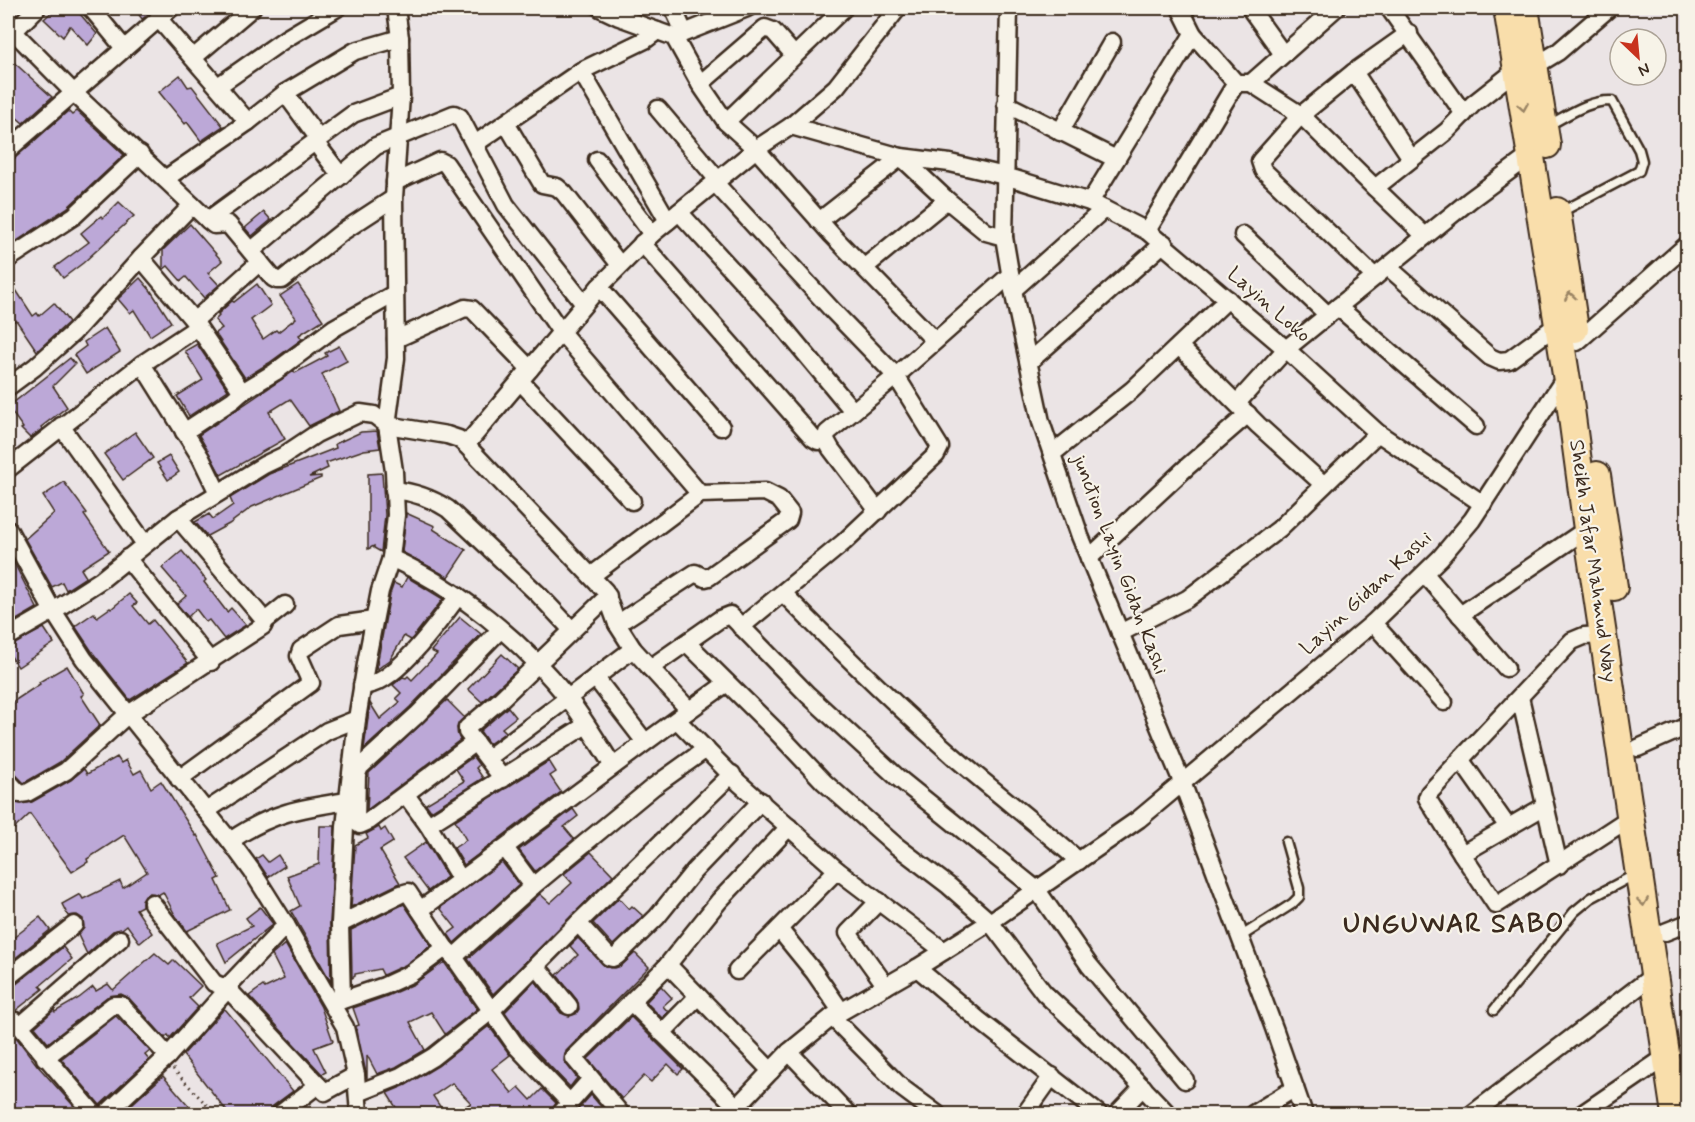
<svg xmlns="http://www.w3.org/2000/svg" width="1695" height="1122" font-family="Mynerve,sans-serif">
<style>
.building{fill:#bca8d7;stroke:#3b2a1e;stroke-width:1.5}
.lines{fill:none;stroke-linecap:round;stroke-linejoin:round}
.lane-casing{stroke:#3b2a1e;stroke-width:13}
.street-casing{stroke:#3b2a1e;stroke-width:21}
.primary-casing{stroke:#3b2a1e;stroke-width:30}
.path{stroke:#3b2a1e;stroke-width:3;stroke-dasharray:1.5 4.5;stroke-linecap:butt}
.lane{stroke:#f7f3e8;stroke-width:8}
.street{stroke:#f7f3e8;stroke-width:16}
.primary{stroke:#f9deab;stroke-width:26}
.oneway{stroke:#9a8464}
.labels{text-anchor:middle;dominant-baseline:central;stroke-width:4.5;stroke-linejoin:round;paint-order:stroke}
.street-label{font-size:21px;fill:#3b2a1e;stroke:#f7f3e8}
.district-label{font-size:27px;font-weight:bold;letter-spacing:1.5px;fill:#3b2a1e;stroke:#f7f3e8}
</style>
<rect width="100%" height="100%" fill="#ebe4e5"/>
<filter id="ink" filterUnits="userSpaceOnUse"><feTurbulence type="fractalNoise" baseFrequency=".0167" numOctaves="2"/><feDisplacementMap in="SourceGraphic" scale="12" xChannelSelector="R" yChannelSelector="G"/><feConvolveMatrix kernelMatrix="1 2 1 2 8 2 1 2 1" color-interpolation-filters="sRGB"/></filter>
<g filter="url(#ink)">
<!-- building -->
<g class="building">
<path d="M56,8H75L97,34L88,45L70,26L63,37L44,19Z"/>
<path d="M134,8H156L142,19Z"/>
<path d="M8,57L52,97L23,123L8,110Z"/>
<path d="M180,75L188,87L192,86L223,126L201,141L187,122L185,124L159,92Z"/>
<path d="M68,111L72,115L77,111L124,155L67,208L8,247V161L15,158Z"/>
<path d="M119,202L134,216L83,263L63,278L55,267L89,242L81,233L101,216L103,218Z"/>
<path d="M264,212L271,220L252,236L245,228Z"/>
<path d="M190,224L222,261L208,273L219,285L204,298L186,277L181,281L168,266L164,269L163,267V250Z"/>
<path d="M140,278L151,291L171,322L150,336L134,310L130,313L118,299Z"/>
<path d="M257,284L271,305L251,320L263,339L276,330L278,332L296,318L280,296L298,284L323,320L299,335L302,339L269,363L245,378L215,333L222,328L215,320L219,316L218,314L232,301L234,302Z"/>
<path d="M16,290L33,316L37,313L39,316L54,303L69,322L37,351L16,320L8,325V295Z"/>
<path d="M105,328L120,352L86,374L74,355L86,346L84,342Z"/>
<path d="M197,344L228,390L189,416L177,396L203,380L185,351Z"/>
<path d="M339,346L347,361L322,374L339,411L309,426L290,399L269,412L285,439L221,475L199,435L294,371L295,373L327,356L325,353Z"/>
<path d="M70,358L75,364L53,386L67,407L41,427L42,429L30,438L21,429L23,428L8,407Z"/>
<path d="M377,431L380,448L364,450L326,463L328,468L309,477L321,476V478L252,507L229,524L207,536L195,522L209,514L213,519L233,505L230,498L269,474L336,448L335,444L361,432Z"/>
<path d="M135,432L153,458L123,480L104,454Z"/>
<path d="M169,456L179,472L168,480L157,463Z"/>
<path d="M382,473L385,515L381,552L374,548V546L368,549V474Z"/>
<path d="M64,482L87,513L84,515L109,551L81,569L86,577L66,590L62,582L52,587L25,539L54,513L43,496Z"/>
<path d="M406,513L435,526L433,529L466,550L448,577L402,552Z"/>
<path d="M182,551L206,580L204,582L227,612L231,608L246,625L224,639L209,620L206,622L196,609L188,617L177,604L186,596L162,568Z"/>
<path d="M9,553L37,608L8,625V555Z"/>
<path d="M407,577L443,599L411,640L404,636L390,660L376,670L390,594L394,583L402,587Z"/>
<path d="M129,594L137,603L133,606L148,624L153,620L188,663L130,700L93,653L75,626L94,613L97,617L110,608L111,609Z"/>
<path d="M460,617L481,634L410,707L364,749L370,703L380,719L400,702L396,698L401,693L393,685L403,677L406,678L408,676L412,680L437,654L431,651Z"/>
<path d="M44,628L54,643L18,667L8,652V647Z"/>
<path d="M502,654L518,669L482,702L468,689Z"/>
<path d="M67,666L84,694L81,696L100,725L60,762L24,783L15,774L8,771V705L40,684L39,682Z"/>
<path d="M447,700L464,717L457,728L460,740L367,810L369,773Z"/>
<path d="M508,707L516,717L502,728L506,732L489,744L480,731Z"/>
<path d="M117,757L121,763L126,760L134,774L141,770L151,788L161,781L196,836L197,835L213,865L220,878L216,880L230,910L187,931L175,915L163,892L158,895L150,893L145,895L142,900V906L136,909L152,933L140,943L127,925L122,929L113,931L87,954L78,935L84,928L83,919L77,915L68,916L62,904L80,894L83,899L120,881L123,888L147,872L124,835L87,859L88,862L72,872L30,814L14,829L8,821V807L14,802L21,804L32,802L71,780L84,769L87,774Z"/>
<path d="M473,757L479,765L476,768L483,778L431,811L426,804L464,781L456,769Z"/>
<path d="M549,761L556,772L550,776L561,792L464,865L454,848L466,840L455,820Z"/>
<path d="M573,809L578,816L564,827L574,839L535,871L519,850Z"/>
<path d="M320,826H335L330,924L331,982L291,911L300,906L287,876L319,864Z"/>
<path d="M379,827L381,831L385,828L393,842L380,850L400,883L351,907L355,845L368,838L366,834Z"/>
<path d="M426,842L447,877L428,891L403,858Z"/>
<path d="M591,852L613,875L493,994L468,959L540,894L550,903L572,883L564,874Z"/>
<path d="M262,855L268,862L278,855L285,866L268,877L256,859Z"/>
<path d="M502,862L519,885L454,943L448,934L456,928L440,908Z"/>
<path d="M619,898L629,909L632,906L643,916L613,945L593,923Z"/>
<path d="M404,904L431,945L405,965L383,975L380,969L355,974V976L352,978L351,930Z"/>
<path d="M260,907L273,924L226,962L217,943L252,926L246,918Z"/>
<path d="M40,917L50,930L8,964V942Z"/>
<path d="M578,938L606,967L615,968L621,966L635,953L649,967L566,1051L564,1061L577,1078L570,1087L524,1039L505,1012L535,981L561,1013L570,1016L576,1014L579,1009L577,1000L557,975L578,955L570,946Z"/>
<path d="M285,944L321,1007L333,1041L314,1048L326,1072L322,1074L249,996L263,986L265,988L284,979L272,955Z"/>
<path d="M63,947L72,959L40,986L43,989L15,1011L8,1013V987L15,985Z"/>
<path d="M155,953L169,965L174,960L201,986L189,998L198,1007L170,1038L168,1035L165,1038L129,998L121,994L107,997L48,1043L35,1027L54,1010L55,1012L79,998L93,987L96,991L108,984L113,990Z"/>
<path d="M444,962L477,1009L445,1034L431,1012L410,1022L425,1050L396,1067L377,1074L367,1055V1078L356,1026L359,1025L353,1008L387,996L414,984Z"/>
<path d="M661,986L672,998L663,1006L668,1012L662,1018L646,1002Z"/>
<path d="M224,1009L226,1010L293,1091L273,1106L270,1114H229L183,1055Z"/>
<path d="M116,1016L150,1051L145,1055L149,1060L100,1105L61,1059Z"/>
<path d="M631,1017L683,1069L678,1074L668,1064L651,1082L644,1076L622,1099L588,1059Z"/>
<path d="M489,1026L510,1055L492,1069L512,1093L519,1087L531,1100L542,1089L556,1103L550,1114H454L471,1103L452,1083L433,1096L445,1114H425L421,1109L411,1114H400L387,1093L406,1085L438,1066Z"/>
<path d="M16,1037L37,1065L81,1114H8V1045Z"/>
<path d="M163,1076L196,1114H121Z"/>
<path d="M591,1095L603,1109L597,1114H574Z"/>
</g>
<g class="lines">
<defs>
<g id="lane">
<path d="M1547,126C1567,116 1588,100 1612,101L1639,150L1642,161L1639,171L1561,212"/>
<path d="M1240,937L1292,904L1299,897V888L1286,842"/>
<path d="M1494,1010L1574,912L1591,898L1636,874"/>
</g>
<g id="street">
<path d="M91,8L124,48"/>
<path d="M600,8L619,17L674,37L700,84L726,122L756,149L832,235L935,341"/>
<path d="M673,8L684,32"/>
<path d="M1009,8L1004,237L1013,290L1041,422L1080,536L1182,782L1274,1028L1304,1114"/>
<path d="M1180,8L1193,34L1236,83H1251L1301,115L1375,188"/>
<path d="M1389,8L1464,114"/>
<path d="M1252,11L1283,54"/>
<path d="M158,18L248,122"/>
<path d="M8,26L74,93L208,220L214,225L228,224L273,278L277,280H282L342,232L394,198"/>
<path d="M8,37L37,8"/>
<path d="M674,37L747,8"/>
<path d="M193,58L252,8"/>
<path d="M581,71L668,221"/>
<path d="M1354,72L1411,158"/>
<path d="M1251,83L1336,8"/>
<path d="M700,84L765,28L773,31L794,55"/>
<path d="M218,86L285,39L337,8"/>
<path d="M285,93L319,139"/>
<path d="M1006,104L1116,159"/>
<path d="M658,109L718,180"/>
<path d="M726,122L844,8"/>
<path d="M506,123L542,184L557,187L564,193L620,265"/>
<path d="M791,126L901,157L950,163L1005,176L1090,202L1147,231L1286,349L1378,433L1483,504"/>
<path d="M1060,132L1112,42"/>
<path d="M315,142L341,176"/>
<path d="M475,144L581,71L645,40L657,31"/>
<path d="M8,150L171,8"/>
<path d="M597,160L652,234"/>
<path d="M165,179L248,122L285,93L355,51L400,38"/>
<path d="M395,182L440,161L446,164L561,332L700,494"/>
<path d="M715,183L834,312L896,376L940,447L936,455L844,542L741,627"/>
<path d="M1090,202L1193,34"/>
<path d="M679,212L774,316L853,411"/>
<path d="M208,220L353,114L401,96"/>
<path d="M819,221L901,157L947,200L986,232L1004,237"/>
<path d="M1147,231L1236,83"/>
<path d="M1243,235L1328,315"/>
<path d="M1425,236L1375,188L1447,131L1473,104L1506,78L1517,69L1535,66L1558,52L1609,8"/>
<path d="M642,243L813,438L818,441L826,440"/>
<path d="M251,251L376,146L454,114L460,117L506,205L584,304"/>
<path d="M141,258L194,321L242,392"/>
<path d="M8,259L74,216L140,154"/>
<path d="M865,267L947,200"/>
<path d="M1388,267L1490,357L1499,361L1509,360L1557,325"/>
<path d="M1375,277L1263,170L1260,161L1301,115L1354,72L1409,33"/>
<path d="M599,287L721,427"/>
<path d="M1013,290L1104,209"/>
<path d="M1338,307L1476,426"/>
<path d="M194,321L260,262"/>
<path d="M396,339L465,308L472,309L530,369"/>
<path d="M1577,342L1688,244"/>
<path d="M1179,346L1258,425L1324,485"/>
<path d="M1030,361L1164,243"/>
<path d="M142,364L201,458L218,493"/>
<path d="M520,381L632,501"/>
<path d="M8,387L35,367L74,332L141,258L192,205"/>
<path d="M1237,403L1286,349L1470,200L1531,155"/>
<path d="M61,426L145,544"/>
<path d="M184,432L233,400L242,392L275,372L334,328L394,294"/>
<path d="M466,445L599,287L652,234L756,149L791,126L836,87L898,8"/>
<path d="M1053,453L1132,390L1228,299"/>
<path d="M8,469L142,364L198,327"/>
<path d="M394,490C414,492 431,498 448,509L539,595L572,630"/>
<path d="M878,511L831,449L826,440L827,433L896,376L1010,275"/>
<path d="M178,518L265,621"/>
<path d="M8,529L50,606L84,659L230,841L252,871L286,925L345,1027L356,1075L359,1114"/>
<path d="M127,558L211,662"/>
<path d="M391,558C459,589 520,639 567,697C584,718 598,743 613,766"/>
<path d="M1089,558L1188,466L1248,414"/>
<path d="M1425,574L1506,668"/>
<path d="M591,576L700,494L765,492L779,499L790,513L788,520L709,577L705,578L695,573L617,624"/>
<path d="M783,593C840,651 898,708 959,761C999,795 1040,827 1079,861"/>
<path d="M1460,615L1587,529"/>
<path d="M1373,623L1444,702"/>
<path d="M1120,633L1187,599L1279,529L1378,433"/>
<path d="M8,637L53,611L101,580L178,518L264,465L283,456L316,434L360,413L374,415L387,425L447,435L459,439L466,445L605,591L617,624L633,649L689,710"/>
<path d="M687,643L776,731L824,782L894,844L949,886L990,922L1044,993L1123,1067L1168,1114"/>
<path d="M650,668L720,619L730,615L808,695L897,777L1037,890L1089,965L1185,1080"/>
<path d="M595,677L645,742"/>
<path d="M362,685C392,689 441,619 458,596"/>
<path d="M1520,697L1559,865"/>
<path d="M677,720L739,783L837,870L944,951"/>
<path d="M475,742L369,821L360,825L356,822L357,774L360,767L417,715L500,630"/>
<path d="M1638,748L1688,726"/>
<path d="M488,758L633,649"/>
<path d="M1460,759L1508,827"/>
<path d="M179,779L311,683L299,656L301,650L339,625L374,620"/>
<path d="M503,779L467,732V728L499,701L608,596"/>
<path d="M8,781L20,794L27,793L66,771L127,715L263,626L265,621L285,605"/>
<path d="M406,795L428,825L461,880"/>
<path d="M1545,806L1462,854L1496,905L1631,817"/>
<path d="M206,811L327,731L357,719"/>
<path d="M428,825L586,725"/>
<path d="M230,841C270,813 300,808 348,801"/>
<path d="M505,848L533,886"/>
<path d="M1462,854L1427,798L1429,793L1572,641L1584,636L1604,635"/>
<path d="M879,901L848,933L886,986"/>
<path d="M152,903L214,983L228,989L318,1085"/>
<path d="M420,910C523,835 623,757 727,683"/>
<path d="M578,923L609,957L612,958L617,956L657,917L694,871L761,801"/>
<path d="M340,924L401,894L408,892L445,948L454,957L516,1046L570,1103"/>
<path d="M779,929L814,972L841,1011"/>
<path d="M1665,932L1688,923"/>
<path d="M454,957L533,886L653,787L706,749"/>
<path d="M536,966L569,1006"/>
<path d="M665,968L719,901L789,827"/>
<path d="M917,968L980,1021L1099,1114"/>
<path d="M737,971L837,870"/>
<path d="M8,977L74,925"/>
<path d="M342,1000L340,924L345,827L357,719L367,658L380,591L391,558L396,515L394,471L387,425L396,358L394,198L401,96L400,38L396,8"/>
<path d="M631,1002L737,1107"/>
<path d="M334,1003L384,986L410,974L445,948"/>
<path d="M832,1017L902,1088L937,1114"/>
<path d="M8,1024L15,1021L20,1026L94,1114"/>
<path d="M20,1026L120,939"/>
<path d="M662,1033L698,996"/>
<path d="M789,1052L848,1114"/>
<path d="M45,1058L113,1005H121L168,1056"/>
<path d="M358,1093L401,1076L433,1057L491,1011L578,923L732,774"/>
<path d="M106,1114L168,1056L228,989V986L286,925"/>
<path d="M280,1114L318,1085L325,1092L356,1075"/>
<path d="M560,1114L591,1079"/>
<path d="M621,1114L574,1058L665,968L672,969L771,1071"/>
<path d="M730,1114L789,1052L832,1017L917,968L990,922L1139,819L1373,623L1440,558L1472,520L1566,376"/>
<path d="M1025,1114L1052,1076"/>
<path d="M1117,1114L1143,1087"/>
<path d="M1253,1114L1295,1088"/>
<path d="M1472,1114L1654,975"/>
<path d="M1582,1114L1667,1056"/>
</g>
<g id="primary">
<path d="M1507,8L1568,387L1587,529L1675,1114"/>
<path d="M1525,8L1547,145"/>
<path d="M1557,211L1575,329"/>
<path d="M1597,475L1614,587"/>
</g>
</defs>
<!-- lane casing -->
<use href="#lane" class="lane-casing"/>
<!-- street casing -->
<use href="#street" class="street-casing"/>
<!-- primary casing -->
<use href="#primary" class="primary-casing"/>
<!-- path -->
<path class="path" d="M173,1069L215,1114"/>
<!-- lane -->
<use href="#lane" class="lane"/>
<!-- street -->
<use href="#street" class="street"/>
<!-- primary -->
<use href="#primary" class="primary"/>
</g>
<!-- one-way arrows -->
<defs><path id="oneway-chevron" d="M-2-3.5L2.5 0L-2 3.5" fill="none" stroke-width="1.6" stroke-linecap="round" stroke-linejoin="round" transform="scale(1.5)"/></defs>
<g class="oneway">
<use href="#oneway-chevron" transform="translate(1523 107) rotate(81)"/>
<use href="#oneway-chevron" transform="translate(1570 296) rotate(-99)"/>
<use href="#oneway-chevron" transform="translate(1643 902) rotate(82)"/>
</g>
</g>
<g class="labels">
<!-- street labels -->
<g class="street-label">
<text transform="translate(1269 305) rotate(41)">Layin Loko</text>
<text transform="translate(1593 561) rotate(82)">Sheikh Jafar Mahmud Way</text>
<text transform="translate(1120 564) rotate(69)">junction Layin Gidan Kashi</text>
<text transform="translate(1366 593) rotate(-43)">Layin Gidan Kashi</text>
</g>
<!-- district labels -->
<g class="district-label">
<text x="1454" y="924">UNGUWAR SABO</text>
</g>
</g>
<!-- margin -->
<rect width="1695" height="1122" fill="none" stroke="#f7f3e8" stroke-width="30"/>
<rect x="15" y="15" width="1665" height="1092" fill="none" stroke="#3b2a1e" stroke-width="2" filter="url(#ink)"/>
<!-- north arrow -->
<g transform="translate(1638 57) rotate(154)"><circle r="28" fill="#f7f3e8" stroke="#aca397" stroke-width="1.5"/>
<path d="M0-4.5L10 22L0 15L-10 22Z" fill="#c8321e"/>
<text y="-9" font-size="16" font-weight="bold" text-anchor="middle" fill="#3b2a1e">N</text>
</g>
</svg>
